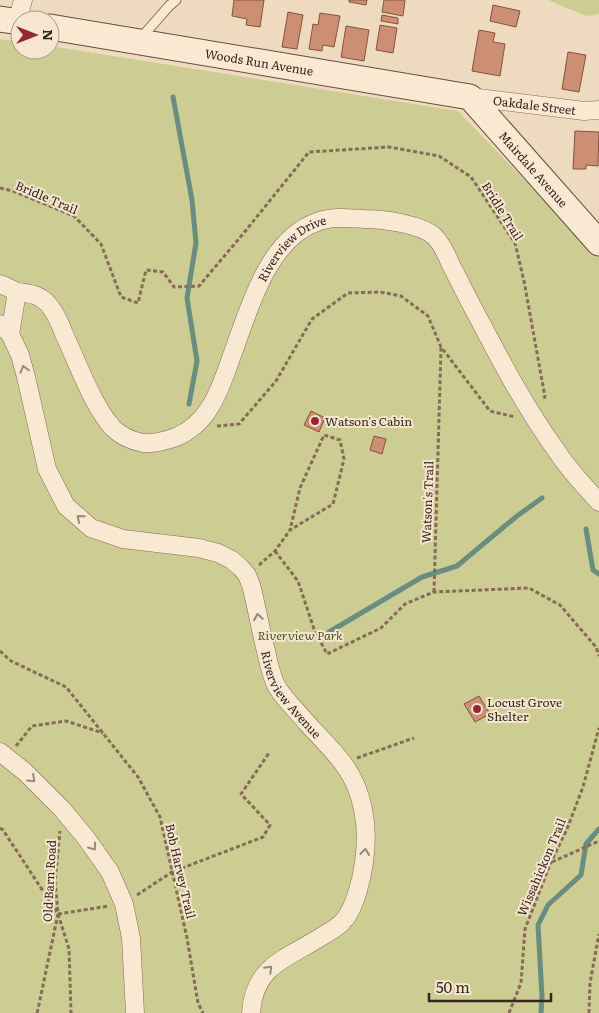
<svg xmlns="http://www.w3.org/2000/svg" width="599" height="1013" font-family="Literata,serif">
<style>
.green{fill:#cccc93}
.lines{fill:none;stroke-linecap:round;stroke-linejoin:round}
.stream{stroke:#698e80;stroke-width:5}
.building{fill:#cd8f74;stroke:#87513d}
.lane-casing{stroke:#876b57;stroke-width:11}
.street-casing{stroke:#876b57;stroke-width:19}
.secondary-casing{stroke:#694c3a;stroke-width:27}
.path{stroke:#876b57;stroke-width:3;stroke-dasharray:4 2.5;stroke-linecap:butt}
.lane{stroke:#f9e9d2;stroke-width:9}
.street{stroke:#f9e9d2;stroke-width:18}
.secondary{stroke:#f9e9d2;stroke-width:25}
.oneway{stroke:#988877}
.poi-dot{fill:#972634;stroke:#f6e6cf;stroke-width:2}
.labels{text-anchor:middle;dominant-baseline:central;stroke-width:4;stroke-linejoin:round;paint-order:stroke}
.street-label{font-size:12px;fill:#36261c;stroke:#f6e6cf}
.poi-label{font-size:12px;fill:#36261c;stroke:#f6e6cf;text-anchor:start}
.park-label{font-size:12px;font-style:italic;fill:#4d5322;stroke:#f6e6cf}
</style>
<rect width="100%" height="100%" fill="#eedbbf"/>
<!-- green -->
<g class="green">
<path d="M548,0H599V14L586,16Z"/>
<path d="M0,39L20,42V50H50V46L458,111L599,257V1013H0Z"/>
</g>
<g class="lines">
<!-- stream -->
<g class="stream">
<path d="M173,97L192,200L196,243L187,298L197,361L189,404"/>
<path d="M586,529L593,570L599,574"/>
<path d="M329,632L422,577L457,566L517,516L542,498"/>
<path d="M541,1013L542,997L538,925L548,905L581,875L586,844L599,829"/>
</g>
</g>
<!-- building -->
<g class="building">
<path d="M234,0H264L260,27L246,25L247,19L232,16Z"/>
<path d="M349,0H367L366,5L349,2Z"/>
<path d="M384,0H405L403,16L382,12Z"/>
<path d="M493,5L520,11L516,27L490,21Z"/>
<path d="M288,12L303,15L297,49L282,47Z"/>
<path d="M320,13L340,16L334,47L323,45L322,51L309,49L313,24L318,25Z"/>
<path d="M382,15L398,18V24L381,21Z"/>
<path d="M380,25L397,28L393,53L376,50Z"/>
<path d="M346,26L369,30L364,61L341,57Z"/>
<path d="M479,30L495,33L493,42L505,44L500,76L472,71Z"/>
<path d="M568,52L586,55L579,92L562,89Z"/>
<path d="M575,131L599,132L598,166L586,165V169H573Z"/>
<path d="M311,411L325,418L319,432L304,425Z"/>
<path d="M374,436L386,439L382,454L370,450Z"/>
<path d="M479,696L490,714L475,722L464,704Z"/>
</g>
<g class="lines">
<defs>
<path id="lane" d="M141,38L169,6L176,0"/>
<g id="street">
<path d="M17,22L23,0"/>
<path id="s1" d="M470,97L584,111L599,110"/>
<path id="s2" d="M0,284C6,286 12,290 18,292C30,294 39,294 48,304C56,313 60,323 64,334C77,361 93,407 113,428C121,436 132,441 143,443C154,444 165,441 176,437C208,424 219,392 230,361C247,316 266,239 317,222C332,216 348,218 364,219C383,219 420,224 434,236C442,244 447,255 451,265C461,284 470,303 480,321C503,365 527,410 556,450C568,469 584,486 599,502"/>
<path id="s3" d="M0,324L10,334L20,355L26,377L47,469L66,506L91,528L123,539L199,548L218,553L232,560L241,568L247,575L251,585C257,607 260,629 266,651C269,664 271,676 277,687C285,700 297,711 306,722C318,735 331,748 342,762C364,790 369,828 364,862C362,879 355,906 345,919C340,926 331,931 324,935C289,958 254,964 251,1013"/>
<path d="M10,334L17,292"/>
<path d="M0,752L25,772L62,809L86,838L110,872L124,904L131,938L135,1013"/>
</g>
<g id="secondary">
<path d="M0,19L20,22"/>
<path id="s4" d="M50,27L470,97L599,243"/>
</g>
</defs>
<!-- lane casing -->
<use href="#lane" class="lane-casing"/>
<!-- street casing -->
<use href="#street" class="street-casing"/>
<!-- secondary casing -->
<use href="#secondary" class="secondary-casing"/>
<!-- path -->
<g class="path">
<path d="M0,188L13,191L74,216L101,244L121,297L138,303L146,270L163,272L174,287L199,286L243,234L309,152L389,147L439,156L471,177L515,243L524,281L545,397L541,399"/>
<path d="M217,426L239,424L276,381L312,319L348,293L380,292L401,296L428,316L441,347L490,411L515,417"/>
<path d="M275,551L298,581L314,629L327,654L381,628L405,604L434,592L529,588L560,605L596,647L599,656"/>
<path d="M259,565L275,551L290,530L333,504L344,459L340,440L324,435L300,488L290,530"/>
<path d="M434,592L441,348"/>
<path d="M0,651L11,661L66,687L138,777L160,817L187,938L198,1003L203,1013"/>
<path d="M16,746L32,726L66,721L103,733"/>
<path d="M357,758L414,738"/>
<path d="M0,828L3,830L58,914L69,949L71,1013"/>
<path d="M552,862L599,841"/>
<path d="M137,895L172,872L263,837L270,825L241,794L269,753"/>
<path d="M58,914L109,906"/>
<path d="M37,1013L38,1009L58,914L55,881L60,831"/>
<path d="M509,1013L521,983L525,929L551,862L567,829L583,787L599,728"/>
<path d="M589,1013L590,983L599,934"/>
</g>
<!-- lane -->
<use href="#lane" class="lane"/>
<!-- street -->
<use href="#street" class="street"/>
<!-- secondary -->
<use href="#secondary" class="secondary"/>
</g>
<!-- one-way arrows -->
<defs><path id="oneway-chevron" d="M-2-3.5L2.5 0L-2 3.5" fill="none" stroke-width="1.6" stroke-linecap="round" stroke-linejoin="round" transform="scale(1.25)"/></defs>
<g class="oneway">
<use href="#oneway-chevron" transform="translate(24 369) rotate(-106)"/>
<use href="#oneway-chevron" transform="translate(80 518) rotate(-140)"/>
<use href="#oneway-chevron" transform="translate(258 617) rotate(-99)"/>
<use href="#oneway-chevron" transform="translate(32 779) rotate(43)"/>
<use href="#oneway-chevron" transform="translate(93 847) rotate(55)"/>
<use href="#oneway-chevron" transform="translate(365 852) rotate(-84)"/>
<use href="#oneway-chevron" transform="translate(269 969) rotate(-45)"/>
</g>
<!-- markers -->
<g class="poi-dot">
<circle cx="315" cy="421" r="5"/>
<circle cx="477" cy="709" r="5"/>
</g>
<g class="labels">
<!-- street labels -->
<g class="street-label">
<text stroke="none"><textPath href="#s4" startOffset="212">Woods Run Avenue</textPath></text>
<text stroke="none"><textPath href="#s1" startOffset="65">Oakdale Street</textPath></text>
<text stroke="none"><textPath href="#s4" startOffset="522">Mairdale Avenue</textPath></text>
<text transform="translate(47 197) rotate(23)">Bridle Trail</text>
<text transform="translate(503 211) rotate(58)">Bridle Trail</text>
<text stroke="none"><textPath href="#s2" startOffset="490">Riverview Drive</textPath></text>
<text transform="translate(427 502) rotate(-88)">Watson's Trail</text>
<text stroke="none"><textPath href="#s3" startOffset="526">Riverview Avenue</textPath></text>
<text transform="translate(541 867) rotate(-67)">Wissahickon Trail</text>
<text transform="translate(181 871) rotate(77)">Bob Harvey Trail</text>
<text transform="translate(49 881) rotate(-87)">Old Barn Road</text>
</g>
<!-- poi labels -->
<g class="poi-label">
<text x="325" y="421">Watson's Cabin</text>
<text x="487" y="702">Locust Grove<tspan x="487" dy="14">Shelter</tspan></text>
</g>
<!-- park labels -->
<g class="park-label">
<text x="300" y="635">Riverview Park</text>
</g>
</g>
<!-- north arrow -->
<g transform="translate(35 35) rotate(90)"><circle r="24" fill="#f6e6cf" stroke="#a99987"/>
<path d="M0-4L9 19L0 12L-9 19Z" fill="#972634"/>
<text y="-8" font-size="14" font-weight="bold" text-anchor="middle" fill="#36261c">N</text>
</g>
<!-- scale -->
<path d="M429 993v8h122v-8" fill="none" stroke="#36261c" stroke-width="2.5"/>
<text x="436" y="993" font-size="15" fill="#36261c" stroke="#f6e6cf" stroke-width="4" paint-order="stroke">50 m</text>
</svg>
